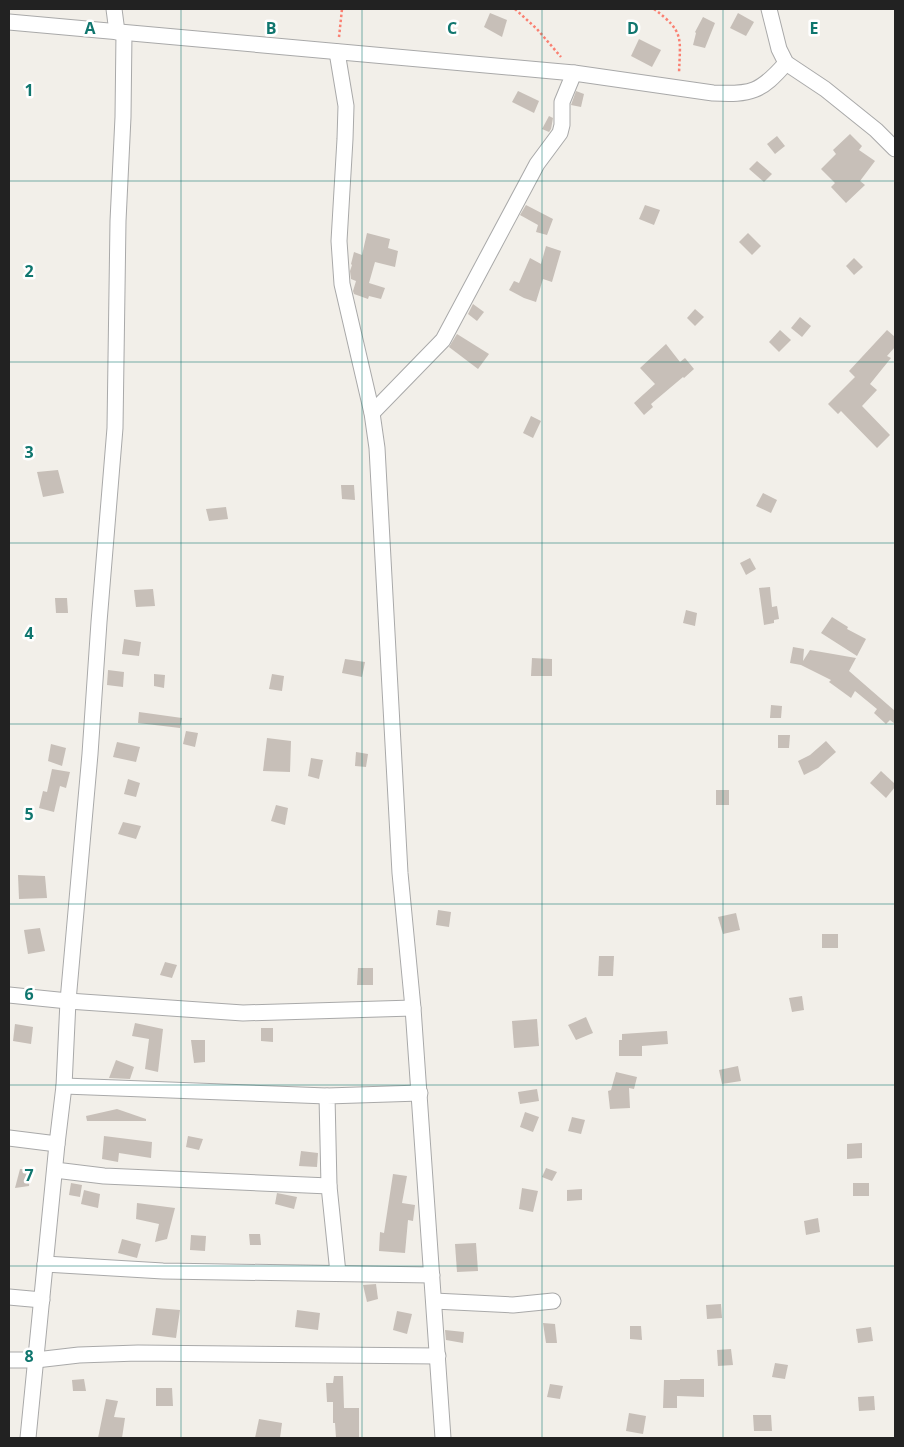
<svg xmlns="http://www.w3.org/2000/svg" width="904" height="1447" font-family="'Open Sans',sans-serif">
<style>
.building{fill:#c7bfb8}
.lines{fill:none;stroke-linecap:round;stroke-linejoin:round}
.street-casing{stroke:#a9a9a9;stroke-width:17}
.path{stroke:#fa8072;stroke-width:2.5;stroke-dasharray:2.5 2.5;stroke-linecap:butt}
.street{stroke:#fff;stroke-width:15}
.grid{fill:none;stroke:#0f766e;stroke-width:1;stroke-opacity:0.55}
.grid-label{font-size:16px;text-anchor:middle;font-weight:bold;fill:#0f766e;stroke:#fff;stroke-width:5;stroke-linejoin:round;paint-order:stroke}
</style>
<rect width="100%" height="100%" fill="#f2efe9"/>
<!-- building -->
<g class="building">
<path d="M490,13L507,20L502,37L484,27Z"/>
<path d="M738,13L754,22L746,36L730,28Z"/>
<path d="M703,17L715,23L705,48L693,45L696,33L695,32Z"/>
<path d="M639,39L661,50L652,67L631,56Z"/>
<path d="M518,91L539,101L534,113L512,102Z"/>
<path d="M576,91L584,94L581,107L571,105Z"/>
<path d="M549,116L553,118L551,129L549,132L542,129Z"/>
<path d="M850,134L862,146L859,150L875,161L860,181L865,185L846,203L831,187L835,183L821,169L836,154L833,150Z"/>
<path d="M777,136L785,146L775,154L767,144Z"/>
<path d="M757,161L772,174L764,182L749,169Z"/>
<path d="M526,205L553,219L547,235L536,232L538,225L520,215Z"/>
<path d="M645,205L660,210L654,225L639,219Z"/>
<path d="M367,233L390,239L388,248L398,251L395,267L375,262L369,283L385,288L381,299L369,296L368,299L354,294L353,291L356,281L351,279L350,271L352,265L351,264L354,252L362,255Z"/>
<path d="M748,233L761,246L752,255L739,242Z"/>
<path d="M546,246L561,251L552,282L543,279L536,302L524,298L509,290L514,281L519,283L530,258L541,264Z"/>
<path d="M854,258L863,267L854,275L846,266Z"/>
<path d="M473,304L484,312L477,321L468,314Z"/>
<path d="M695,309L704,317L695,326L687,318Z"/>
<path d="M800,317L811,326L802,337L791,328Z"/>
<path d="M780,330L791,340L779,352L769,342Z"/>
<path d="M887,330L895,337V347L887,356L891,358L870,384L877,390L862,406L890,435L877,448L841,411L838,414L828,404L855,377L849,371Z"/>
<path d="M457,334L489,354L478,369L449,347Z"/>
<path d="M666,344L680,362L685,358L694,369L684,378L683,377L651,404L653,407L644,415L634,403L655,384L640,368Z"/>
<path d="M531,416L541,421L533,438L523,433Z"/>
<path d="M58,470L64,493L43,497L37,472Z"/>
<path d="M341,485H354L355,500L342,499Z"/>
<path d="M763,493L777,500L771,513L756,506Z"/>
<path d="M226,507L228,519L209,521L206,509Z"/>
<path d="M750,558L756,569L746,575L740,563Z"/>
<path d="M770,587L772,607L777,606L779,619L774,620V623L764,625L759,588Z"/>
<path d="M153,589L155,606L136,607L134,590Z"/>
<path d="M55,598H67L68,613H56Z"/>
<path d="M686,610L697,613L695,626L683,623Z"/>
<path d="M832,617L848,627L847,629L866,639L857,656L821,633Z"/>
<path d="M124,639L141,642L139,656L122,654Z"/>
<path d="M793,647L804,649L803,661L810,650L856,658L849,671L895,711V724L890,720L886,724L874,713L877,709L855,691L851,698L829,682L831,680L801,665L790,663Z"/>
<path d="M532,658L552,659V676H531Z"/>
<path d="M345,659L365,662L362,677L342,673Z"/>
<path d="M108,670L124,672L123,687L107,685Z"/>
<path d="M154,674L165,675L164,688L154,686Z"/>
<path d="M272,674L284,676L282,691L269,689Z"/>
<path d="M771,705L782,706L781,718H770Z"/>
<path d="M139,712L182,718L180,728L138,723Z"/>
<path d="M186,731L198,733L195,747L183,744Z"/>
<path d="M778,735H790L789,748H778Z"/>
<path d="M267,738L291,741L290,772L263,771Z"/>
<path d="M826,741L836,752L818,768L804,775L798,761L810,755Z"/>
<path d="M117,742L140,747L136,762L113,757Z"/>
<path d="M51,744L66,748L62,766L48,761Z"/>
<path d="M356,752L368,754L366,767L355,766Z"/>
<path d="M311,758L323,760L319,779L308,776Z"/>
<path d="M52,769L70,772L66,788L60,786L54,812L39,808L43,791L47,792Z"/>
<path d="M881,771L895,784V787L886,798L870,783Z"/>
<path d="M128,779L140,783L136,797L124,794Z"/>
<rect x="716" y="790" width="13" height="15"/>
<path d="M276,805L288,808L285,825L271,821Z"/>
<path d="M123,822L141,826L136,839L118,834Z"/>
<path d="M18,875L45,876L47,898L19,899Z"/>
<path d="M438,910L451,912L449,927L436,925Z"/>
<path d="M736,913L740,930L723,934L718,917Z"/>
<path d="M40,928L45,951L28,954L24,930Z"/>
<rect x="822" y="934" width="16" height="14"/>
<path d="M599,956H614L613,976H598Z"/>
<path d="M165,962L177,965L172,978L160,975Z"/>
<path d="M358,968H373V985H357Z"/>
<path d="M802,996L804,1010L792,1012L789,998Z"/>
<path d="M586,1017L593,1033L576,1040L568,1025Z"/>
<path d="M537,1019L539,1046L514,1048L512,1021Z"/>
<path d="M135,1023L163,1029L158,1072L145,1069L149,1039L132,1036Z"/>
<path d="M15,1024L33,1027L31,1044L13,1041Z"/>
<path d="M261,1028H273V1042L261,1041Z"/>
<path d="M667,1031L668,1044L642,1046V1056H619V1040H622V1034Z"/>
<path d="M191,1040H205V1062L194,1063Z"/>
<path d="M116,1060L134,1067L130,1079L109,1078Z"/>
<path d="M738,1066L741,1081L722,1084L719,1070Z"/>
<path d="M616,1072L637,1077L634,1089L629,1088L630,1108L610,1109L608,1091L611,1090Z"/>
<path d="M537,1089L539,1101L520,1104L518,1092Z"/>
<path d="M117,1109L146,1119V1121H87L86,1116Z"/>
<path d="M525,1112L539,1117L533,1132L520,1127Z"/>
<path d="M572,1117L585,1120L581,1134L568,1131Z"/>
<path d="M104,1136L152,1142L151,1158L119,1153L118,1162L102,1159Z"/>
<path d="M188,1136L203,1139L199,1150L186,1147Z"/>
<path d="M862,1143V1158L847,1159V1144Z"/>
<path d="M301,1151L318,1153L317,1167L299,1166Z"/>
<path d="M546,1168L557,1172L552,1181L542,1177Z"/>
<path d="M20,1169H30L29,1186L15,1188Z"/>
<path d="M393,1174L407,1176L402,1203L415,1205L413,1221L408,1220L405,1253L379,1251L380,1232L384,1233Z"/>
<path d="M71,1183L82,1185L80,1197L69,1195Z"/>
<rect x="853" y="1183" width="16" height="13"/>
<path d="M522,1188L538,1191L533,1212L519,1209Z"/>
<path d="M582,1189V1200L567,1201V1190Z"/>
<path d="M84,1190L100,1194L98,1208L81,1204Z"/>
<path d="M277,1193L297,1197L294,1209L275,1204Z"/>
<path d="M137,1203L175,1208L167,1239L155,1242L159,1224L136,1219Z"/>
<path d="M818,1218L820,1232L806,1235L804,1221Z"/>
<path d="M249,1234H260L261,1245H250Z"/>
<path d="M191,1235L206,1236L205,1251L190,1250Z"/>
<path d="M122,1239L141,1244L137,1258L118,1253Z"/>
<path d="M476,1243L478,1271L457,1272L455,1244Z"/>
<path d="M376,1284L378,1299L367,1302L363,1285Z"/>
<path d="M721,1304L722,1318L707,1319L706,1305Z"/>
<path d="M156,1308L180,1310L176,1338L152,1335Z"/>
<path d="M297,1310L320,1313L318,1330L295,1327Z"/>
<path d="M397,1311L412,1314L407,1334L393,1330Z"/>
<path d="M543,1323L555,1324L557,1343H546Z"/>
<path d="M630,1326H641L642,1340L630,1339Z"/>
<path d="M871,1327L873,1341L858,1343L856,1329Z"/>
<path d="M445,1330L464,1332L463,1343L446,1340Z"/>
<path d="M731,1349L733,1365L718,1366L717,1350Z"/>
<path d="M775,1363L788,1365L785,1379L772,1377Z"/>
<path d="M334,1376H343L344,1408H359V1438H336L335,1423H333V1402H327L326,1383H333Z"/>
<path d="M84,1379L86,1391H73L72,1380Z"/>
<path d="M680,1379H704V1397L677,1396V1408H663L664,1380H680Z"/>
<path d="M550,1384L563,1386L560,1399L547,1397Z"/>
<path d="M156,1388H172L173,1406H156Z"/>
<path d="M874,1396L875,1410L859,1411L858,1397Z"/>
<path d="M106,1399L118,1401L114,1417L125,1418L122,1438H98Z"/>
<path d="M629,1413L646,1416L643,1434L626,1431Z"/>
<path d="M753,1415H771L772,1431H754Z"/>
<path d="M259,1419L282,1423L280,1438H255Z"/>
</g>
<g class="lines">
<defs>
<g id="street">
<path d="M114,9L117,32"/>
<path d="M769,9L779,49L786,63L825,89L876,130L895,149"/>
<path d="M9,22L574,73L713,93C751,95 761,92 786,63"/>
<path d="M337,52L346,106L345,139L339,241L342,284L372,413L377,448L400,873L413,1008L443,1438"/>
<path d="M372,413L443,340L537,164L560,133L562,125V102L574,73"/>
<path d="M9,995L68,1001L243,1013L413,1008"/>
<path d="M64,1086L327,1096"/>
<path d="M9,1138L57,1144"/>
<path d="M55,1170L104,1176L329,1186L338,1273"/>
<path d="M329,1186L327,1096L420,1093"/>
<path d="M45,1264L163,1271L432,1275"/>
<path d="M9,1297L42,1300"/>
<path d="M434,1301L513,1305L553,1301"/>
<path d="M9,1360H36L79,1355L138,1353L438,1356"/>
<path d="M28,1438L57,1144L64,1086L68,1001L90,754L99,622L115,428L118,221L123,117L124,33"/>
</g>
</defs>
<!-- street casing -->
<use href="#street" class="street-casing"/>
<!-- path -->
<g class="path">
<path d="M515,9L537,29L561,57"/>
<path d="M654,9C685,32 680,38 679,74"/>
<path d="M339,37L342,9"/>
</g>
<!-- street -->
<use href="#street" class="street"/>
</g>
<!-- grid -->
<path class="grid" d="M181,9V1438M362,9V1438M542,9V1438M723,9V1438M9,181H895M9,362H895M9,543H895M9,724H895M9,904H895M9,1085H895M9,1266H895"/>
<g class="grid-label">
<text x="90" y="34">A</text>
<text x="271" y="34">B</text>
<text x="452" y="34">C</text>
<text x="633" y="34">D</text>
<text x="814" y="34">E</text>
<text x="29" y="96">1</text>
<text x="29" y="277">2</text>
<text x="29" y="458">3</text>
<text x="29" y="639">4</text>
<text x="29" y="820">5</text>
<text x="29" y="1000">6</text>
<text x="29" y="1181">7</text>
<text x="29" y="1362">8</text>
</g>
<!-- border -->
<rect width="904" height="1447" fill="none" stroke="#222222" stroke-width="20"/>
</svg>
